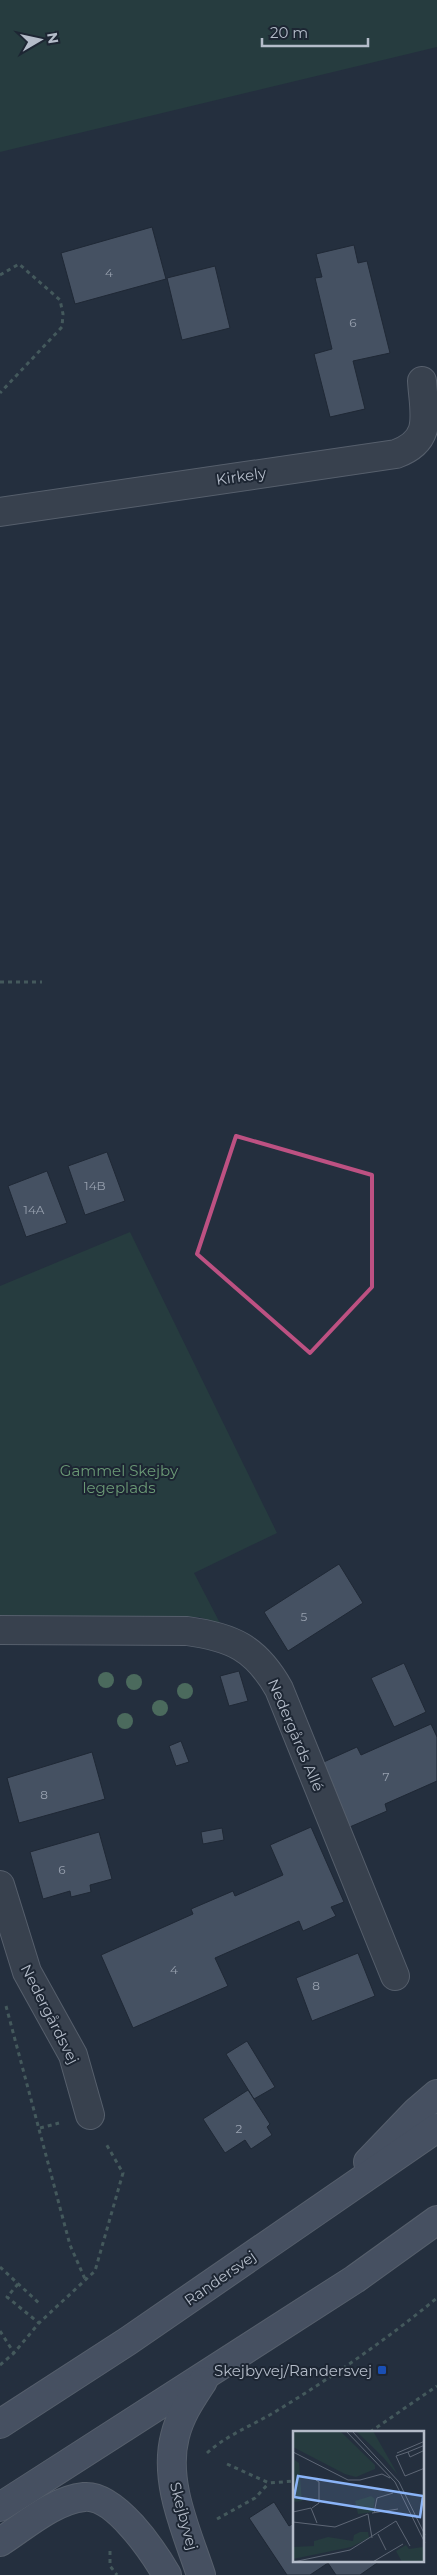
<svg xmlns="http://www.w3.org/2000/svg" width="437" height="2575" font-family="Montserrat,sans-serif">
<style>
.green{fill:#263c3f}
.building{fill:#455162;stroke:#1f2835}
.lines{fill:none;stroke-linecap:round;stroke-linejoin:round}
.street-casing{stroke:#565f6c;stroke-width:30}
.secondary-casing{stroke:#565f6c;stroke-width:30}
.path{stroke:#44595c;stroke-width:3;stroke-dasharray:4 4;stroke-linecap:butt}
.street{stroke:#38414e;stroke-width:28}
.secondary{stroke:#465061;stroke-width:28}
.tree{fill:#4b6a5d}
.marked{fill:none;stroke:#bd5182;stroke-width:4;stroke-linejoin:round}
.transit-dot{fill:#1a4fb4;stroke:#1d2633;stroke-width:2}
.labels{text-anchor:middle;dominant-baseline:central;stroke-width:4;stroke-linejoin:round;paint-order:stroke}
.number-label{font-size:12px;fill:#98a1af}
.street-label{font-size:15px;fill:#b4bcc9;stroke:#1d2633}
.park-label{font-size:15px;fill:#6b9a76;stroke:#1d2633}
.poi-label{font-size:15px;fill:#b4bcc9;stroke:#1d2633;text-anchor:end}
.inset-road{fill:none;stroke:#5e6776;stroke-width:1}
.view{fill:#8ab4f8;fill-opacity:0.15;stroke:#8ab4f8;stroke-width:2.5}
.inset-edge{fill:none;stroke:#b4bcc9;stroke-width:2.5}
</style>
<rect width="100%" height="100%" fill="#242f3e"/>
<!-- green -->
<g class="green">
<path d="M0,0H437V47L0,152Z"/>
<path d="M130,1232L277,1533L194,1573L221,1625L199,1617L0,1620V1286Z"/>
</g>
<!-- building -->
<g class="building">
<path d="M152,227L166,279L75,304L61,253Z"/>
<path d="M354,245L358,263L367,261L390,353L353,361L365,409L330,417L314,354L332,349L315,278L322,277L316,254Z"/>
<path d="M215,266L230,328L182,340L167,278Z"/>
<path d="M107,1152L125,1201L85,1215L68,1166Z"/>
<path d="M47,1171L67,1223L26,1237L8,1186Z"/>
<path d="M339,1564L363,1603L288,1651L264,1612Z"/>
<path d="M404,1663L426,1712L394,1727L371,1678Z"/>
<path d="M239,1671L248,1701L229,1706L220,1676Z"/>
<path d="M431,1724L437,1737V1781L385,1804L387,1811L345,1829L317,1765L357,1747L361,1755Z"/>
<path d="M181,1741L189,1762L176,1766L169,1746Z"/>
<path d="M92,1752L105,1799L19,1823L7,1778Z"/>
<path d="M311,1827L344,1902L331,1907L336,1916L303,1931L299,1921L215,1958L228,1986L133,2028L101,1955L193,1914L191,1909L233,1891L235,1896L283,1875L270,1845Z"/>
<path d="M222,1828L224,1840L203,1844L201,1832Z"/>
<path d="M99,1832L112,1879L90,1885L91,1892L71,1897L70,1891L43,1899L30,1852Z"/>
<path d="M358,1953L375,1996L312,2021L296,1978Z"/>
<path d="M247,2041L275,2087L254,2099L226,2054Z"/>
<path d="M248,2090L270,2124L267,2127L272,2135L251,2149L245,2140L225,2153L203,2119Z"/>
<path d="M274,2502L289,2526L294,2523V2561H380L360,2575H336L328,2563L310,2575H287L249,2518Z"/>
</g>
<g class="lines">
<defs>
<g id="street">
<path d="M0,512L396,454C434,440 424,414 422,381"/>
<path d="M0,1630L187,1631C232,1637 256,1648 279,1689L395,1976"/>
<path d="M0,1885L27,1972L73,2055L90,2115"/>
</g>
<g id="secondary">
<path d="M368,2162L416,2112L437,2094"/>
<path d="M0,2424L128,2341L437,2128"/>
<path d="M0,2507L355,2279L437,2220"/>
<path d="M0,2542C25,2526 54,2500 84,2497C115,2494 153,2551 167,2575"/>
<path d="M201,2575C187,2532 163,2482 175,2436C180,2415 192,2398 203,2381"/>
</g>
</defs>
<!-- street casing -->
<use href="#street" class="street-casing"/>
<!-- secondary casing -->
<use href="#secondary" class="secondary-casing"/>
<!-- path -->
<g class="path">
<path d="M0,275L19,264L60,300L63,314L62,327L0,393"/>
<path d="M0,982H42"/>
<path d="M6,2006L70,2245L85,2279"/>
<path d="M40,2128L59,2123"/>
<path d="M0,2267L40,2304"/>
<path d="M18,2284L7,2297L39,2323"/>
<path d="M0,2331L14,2353"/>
<path d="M0,2365L14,2353L39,2323L95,2271L123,2173L105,2142"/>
<path d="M370,2432L437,2386"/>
<path d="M207,2453C228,2434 254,2425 278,2410C334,2376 387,2339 437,2298"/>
<path d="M227,2464L269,2483L294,2481"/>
<path d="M217,2519L255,2498L269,2483"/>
<path d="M110,2551V2566L117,2575"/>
</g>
<!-- street -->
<use href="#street" class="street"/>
<!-- secondary -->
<use href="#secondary" class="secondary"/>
</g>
<!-- trees -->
<g class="tree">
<circle cx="106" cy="1680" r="8"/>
<circle cx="134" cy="1682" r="8"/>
<circle cx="185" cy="1691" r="8"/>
<circle cx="160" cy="1708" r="8"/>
<circle cx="125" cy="1721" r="8"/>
</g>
<!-- marked area -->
<path class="marked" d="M236,1136L372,1175V1287L310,1353L197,1254Z"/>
<!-- markers -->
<rect class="transit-dot" x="377" y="2365" width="10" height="10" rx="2.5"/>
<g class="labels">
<!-- number labels -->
<g class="number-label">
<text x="109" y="272">4</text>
<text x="353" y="322">6</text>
<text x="95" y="1185">14B</text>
<text x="34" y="1209">14A</text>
<text x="304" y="1616">5</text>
<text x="386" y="1776">7</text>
<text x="44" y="1794">8</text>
<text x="62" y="1869">6</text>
<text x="174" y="1969">4</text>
<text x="316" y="1985">8</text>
<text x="239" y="2128">2</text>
</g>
<!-- street labels -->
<g class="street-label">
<text transform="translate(241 476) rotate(-8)">Kirkely</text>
<text transform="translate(296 1735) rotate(67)">Nedergårds Allé</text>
<text transform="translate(50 2014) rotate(63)">Nedergårdsvej</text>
<text transform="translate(220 2278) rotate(-35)">Randersvej</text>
<text transform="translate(184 2516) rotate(75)">Skejbyvej</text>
</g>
<!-- park labels -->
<g class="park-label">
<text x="119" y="1470">Gammel Skejby<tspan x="119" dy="17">legeplads</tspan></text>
</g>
<!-- poi labels -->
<g class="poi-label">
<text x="372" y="2370">Skejbyvej/Randersvej</text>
</g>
</g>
<!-- overview -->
<g transform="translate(293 2431)">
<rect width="131" height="131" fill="#242f3e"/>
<path d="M0,0H47L82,34V38L63,46L52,43L0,16ZM63,0H80L105,44L90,26ZM0,28L6,32L9,70L0,71ZM78,65L82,68L80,81L65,83L62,70ZM67,101H75L76,107L58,116L0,128V116L21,115V110L35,106L60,110L61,104ZM113,114L116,118L130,116L131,131H109L103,120Z" fill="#263c3f"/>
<path class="inset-road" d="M53,0L102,51L132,112M59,0L106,51L132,104M132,14L115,21L117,26L132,19M0,21L55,49H67L89,43L97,47M115,21L103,25L112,45L132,37M104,22L132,10M19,77L26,72V51L23,49M0,81L18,77L24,92M79,82L105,78M81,82L84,67L100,62M0,91L42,96L75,83L79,107M85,103L93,119M0,131L57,119L103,90L117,115M78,132L110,113"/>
<path class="view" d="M5,45L130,65L127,86L1,66Z"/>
<rect width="131" height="131" class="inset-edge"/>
</g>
<!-- north arrow -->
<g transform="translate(40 40) rotate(81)" stroke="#1d2633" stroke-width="4" paint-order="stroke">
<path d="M0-4L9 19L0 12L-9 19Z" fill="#b4bcc9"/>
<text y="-8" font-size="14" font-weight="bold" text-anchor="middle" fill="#b4bcc9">N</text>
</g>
<!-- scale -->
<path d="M262 38v8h106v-8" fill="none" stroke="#b4bcc9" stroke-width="2.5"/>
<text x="270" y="38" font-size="15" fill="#b4bcc9" stroke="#1d2633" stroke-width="4" paint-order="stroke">20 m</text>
</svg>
